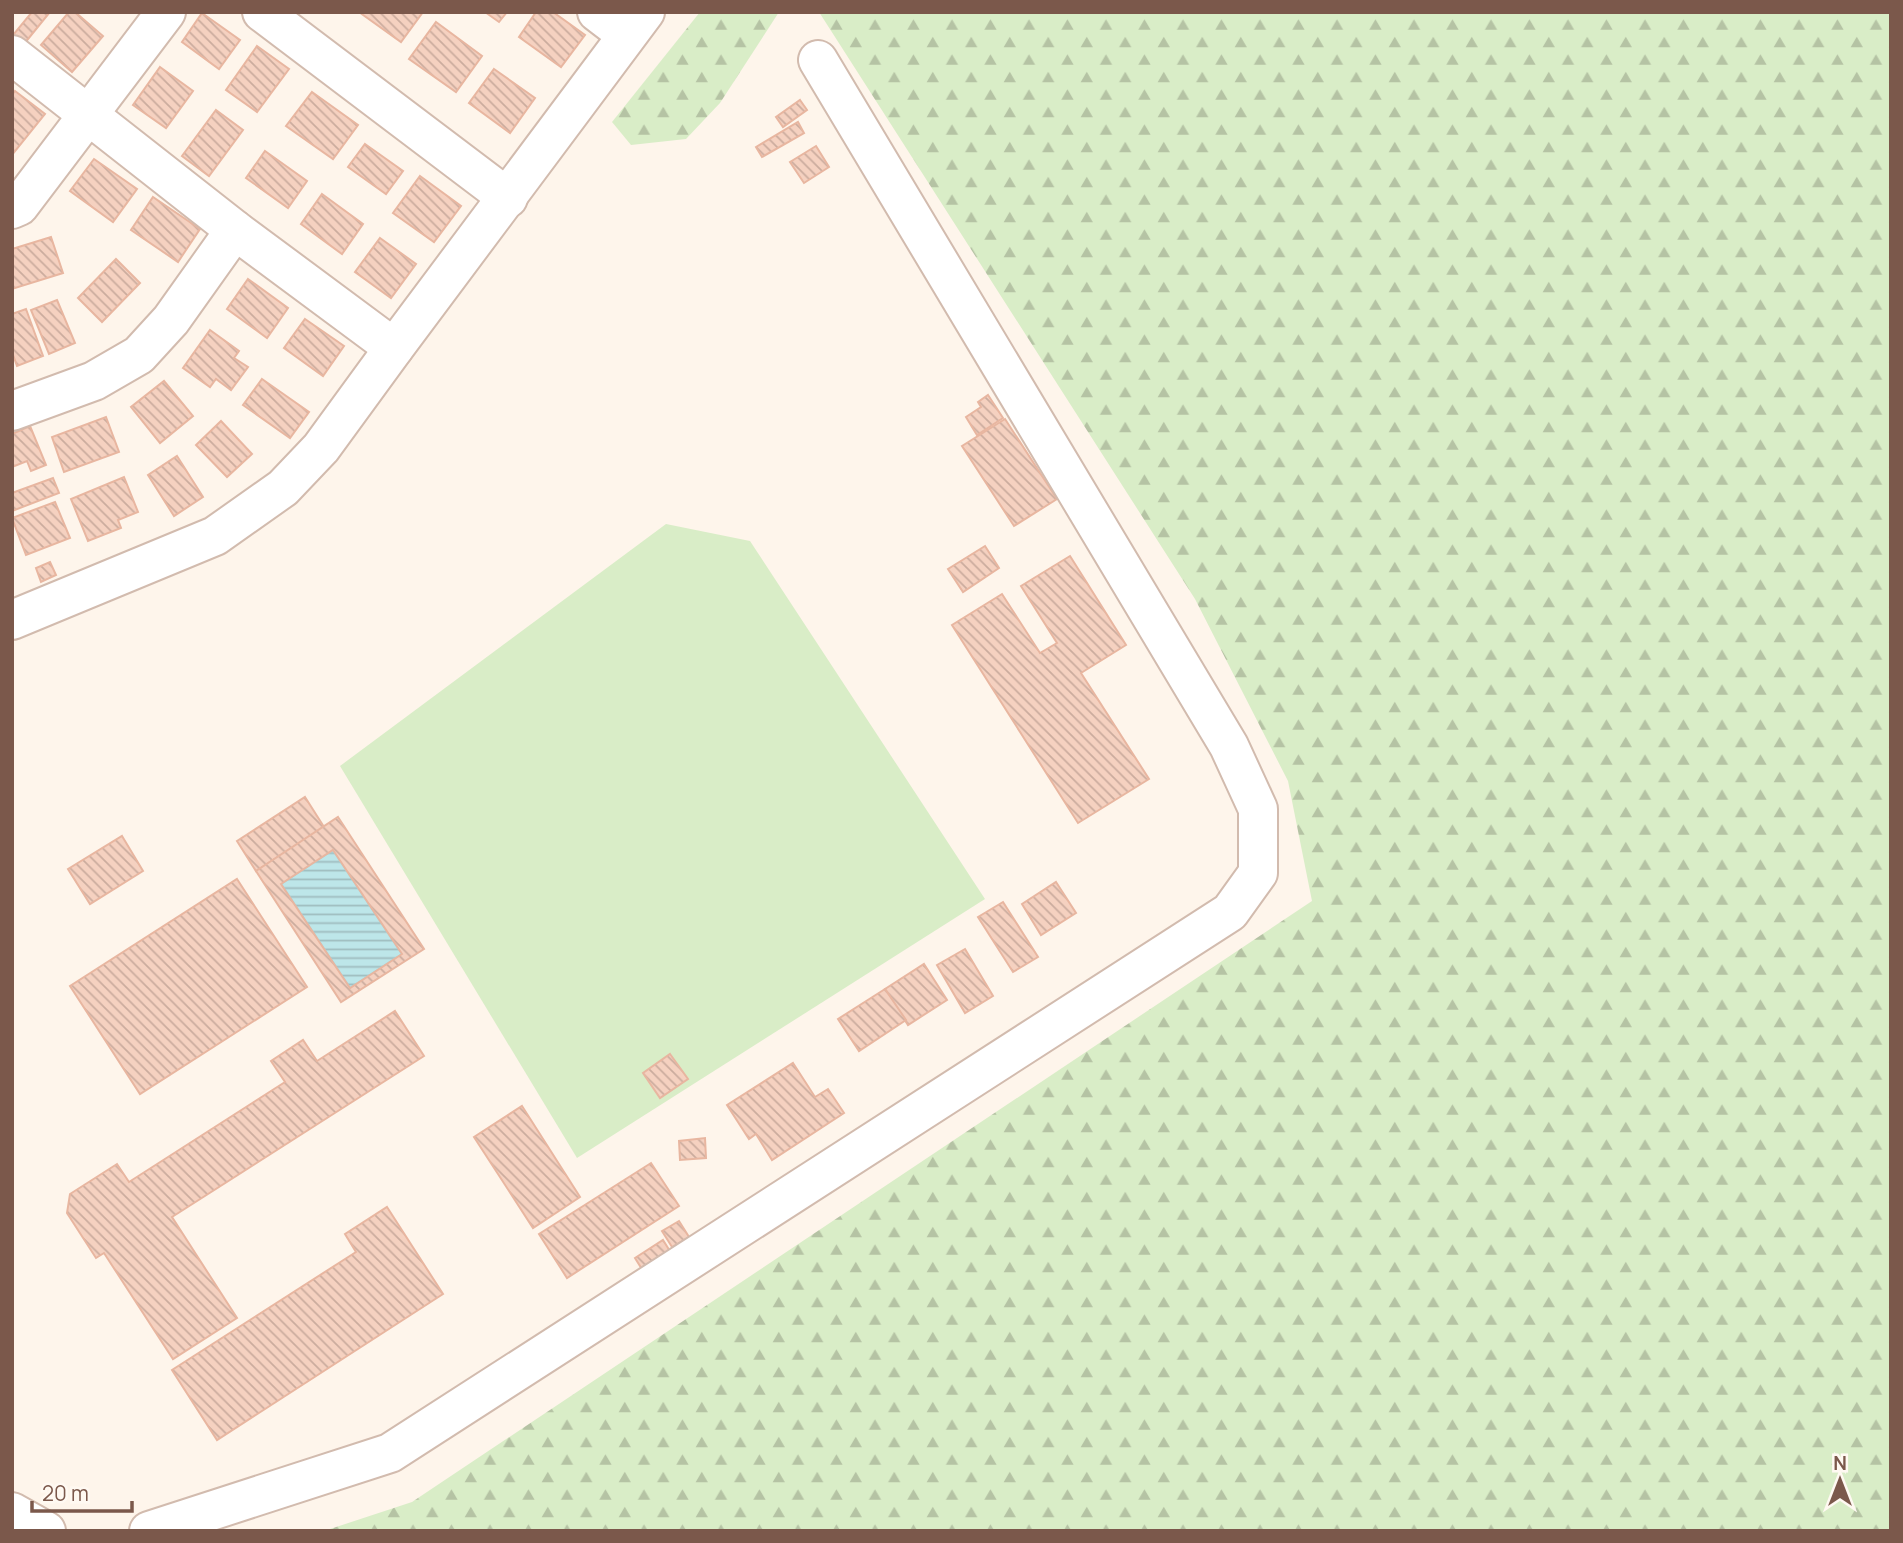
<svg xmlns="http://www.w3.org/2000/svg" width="1903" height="1543" font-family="Manrope,sans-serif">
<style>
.green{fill:#d9edc7}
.forest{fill:url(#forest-firs)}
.water{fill:url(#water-rules);stroke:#a2d7dc;stroke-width:2}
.building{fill:url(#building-back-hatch);stroke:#e8b6a0;stroke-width:2;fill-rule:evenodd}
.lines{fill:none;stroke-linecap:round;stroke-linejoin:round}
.street-casing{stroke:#d2bbae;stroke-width:42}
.street{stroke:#fff;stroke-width:38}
</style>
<defs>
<pattern id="forest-firs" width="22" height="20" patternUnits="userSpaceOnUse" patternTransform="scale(1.75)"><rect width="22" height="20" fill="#d9edc7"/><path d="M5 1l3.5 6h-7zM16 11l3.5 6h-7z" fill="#b5c3a4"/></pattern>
<pattern id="water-rules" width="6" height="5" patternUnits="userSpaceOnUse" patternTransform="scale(1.75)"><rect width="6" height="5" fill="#bde6e9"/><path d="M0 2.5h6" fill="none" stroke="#9fbdbf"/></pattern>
<pattern id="building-back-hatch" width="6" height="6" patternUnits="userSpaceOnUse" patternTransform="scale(1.75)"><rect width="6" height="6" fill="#f5d1c0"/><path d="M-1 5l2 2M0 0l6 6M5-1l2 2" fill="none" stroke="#cbac9e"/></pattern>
</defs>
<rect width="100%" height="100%" fill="#fef5eb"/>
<!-- green -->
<path class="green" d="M666,524L750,541L985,899L577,1158L340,766Z"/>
<!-- forest -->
<g class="forest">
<path d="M700,12H779L720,103L686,139L631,145L612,122Z"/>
<path d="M819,12H1891V1531H324L412,1502L1312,901L1288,781L1195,599Z"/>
</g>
<!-- water -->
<path class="water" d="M333,850L402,954L350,988L281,884Z"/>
<!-- building -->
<g class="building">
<path d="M32,12H50L24,44L13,35Z"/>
<path d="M69,12H75L103,36L72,72L41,45Z"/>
<path d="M359,12H423L401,42Z"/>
<path d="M485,12H507L499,22Z"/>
<path d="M536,12H553L585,35L561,67L519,37Z"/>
<path d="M202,13L240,40L219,69L182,42Z"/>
<path d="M436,22L482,56L456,92L409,59Z"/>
<path d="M257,46L289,69L257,112L226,90Z"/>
<path d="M160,67L193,91L166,128L133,105Z"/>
<path d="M494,69L535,98L510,133L469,103Z"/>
<path d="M15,91L45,114L12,155V95Z"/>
<path d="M312,92L358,125L333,159L286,126Z"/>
<path d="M800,100L807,110L783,127L776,117Z"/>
<path d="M216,110L243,130L209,176L182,156Z"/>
<path d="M798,122L804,133L762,157L756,147Z"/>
<path d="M365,144L403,171L386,194L348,167Z"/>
<path d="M816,146L829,167L804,183L790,162Z"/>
<path d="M265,151L307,181L288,208L246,178Z"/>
<path d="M94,159L137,189L113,222L70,191Z"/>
<path d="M420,176L461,206L434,242L393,213Z"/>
<path d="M322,194L363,224L342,254L301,224Z"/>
<path d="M153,197L200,229L178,262L131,230Z"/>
<path d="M51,237L63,273L12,289V249Z"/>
<path d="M380,238L416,264L391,298L355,272Z"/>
<path d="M116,259L140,283L102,322L78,298Z"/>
<path d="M248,279L288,308L267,338L227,309Z"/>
<path d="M57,300L75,343L49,354L31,310Z"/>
<path d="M26,309L43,356L17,366L12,352V314Z"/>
<path d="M305,319L344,346L323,376L284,348Z"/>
<path d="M210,330L239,351L234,358L248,367L231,390L216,379L210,387L183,368Z"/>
<path d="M262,379L309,412L290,438L243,405Z"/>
<path d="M164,381L193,416L160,443L131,407Z"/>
<path d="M988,395L1003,418L977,435L966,417L981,407L978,402Z"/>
<path d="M106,417L119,452L64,472L52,437Z"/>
<path d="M1005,419L1057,499L1014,526L962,446Z"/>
<path d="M221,421L252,454L227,477L196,445Z"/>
<path d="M30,426L46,465L31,471L27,461L12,467V434Z"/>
<path d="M177,456L203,497L174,516L148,475Z"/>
<path d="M124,477L138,512L118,520L121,528L88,541L71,499Z"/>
<path d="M53,478L59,493L12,511V493Z"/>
<path d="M55,502L70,538L26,555L12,518Z"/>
<path d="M985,546L999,568L963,592L948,569Z"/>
<path d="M1070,556L1126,645L1081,673L1149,779L1078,823L952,625L1002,594L1040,653L1057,643L1021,586Z"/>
<path d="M50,562L56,575L41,582L36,568Z"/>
<path d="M305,797L324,827L256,871L237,841Z"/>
<path d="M338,817L424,949L341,1002L256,871ZM333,850L402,954L350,988L281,884Z"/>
<path d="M122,836L143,871L90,904L68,869Z"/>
<path d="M237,879L307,987L140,1094L70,986Z"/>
<path d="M1056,882L1076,913L1041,935L1022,904Z"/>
<path d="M1003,902L1038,957L1013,972L978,917Z"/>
<path d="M965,949L993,996L965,1013L937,965Z"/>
<path d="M924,964L947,1000L908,1025L885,989Z"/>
<path d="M885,989L906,1020L859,1051L838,1019Z"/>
<path d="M395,1011L424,1056L172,1217L237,1318L173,1359L104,1253L96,1258L67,1213L70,1194L117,1164L129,1182L285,1082L271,1061L303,1040L317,1061Z"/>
<path d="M670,1054L688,1079L660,1098L643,1073Z"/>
<path d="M793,1063L815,1097L828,1089L844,1113L772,1160L756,1134L749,1139L727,1105Z"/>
<path d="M522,1106L580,1197L533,1228L474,1137Z"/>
<path d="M705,1138L706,1158L680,1160L679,1141Z"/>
<path d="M651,1163L679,1206L567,1278L539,1234Z"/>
<path d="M387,1207L443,1294L217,1440L172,1370L356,1252L345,1234Z"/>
<path d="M679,1221L689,1237L672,1247L662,1231Z"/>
<path d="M663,1240L673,1256L645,1274L635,1258Z"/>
</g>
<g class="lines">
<defs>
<g id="street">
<path d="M262,12L508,198"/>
<path d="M597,12L627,35"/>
<path d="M12,55L235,230L394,348"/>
<path d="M12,209L19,206L166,12"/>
<path d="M12,411L94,381L139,355L171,320L235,230"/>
<path d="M12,620L215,536L283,488L321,448L394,348L645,12"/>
<path d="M12,1512L46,1531"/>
<path d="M149,1531L390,1453L1230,912L1258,873V809L1229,746L818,60"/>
</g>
</defs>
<!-- street casing -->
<use href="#street" class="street-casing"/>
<!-- street -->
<use href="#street" class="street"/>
</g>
<!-- border -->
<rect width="1903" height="1543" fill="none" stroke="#7b584b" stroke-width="28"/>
<!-- north arrow -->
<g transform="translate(1840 1480)" stroke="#fff9f2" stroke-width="5" paint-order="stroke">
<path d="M0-5L12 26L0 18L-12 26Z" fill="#7b584b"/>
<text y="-10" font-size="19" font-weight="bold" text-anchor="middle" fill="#7b584b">N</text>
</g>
<!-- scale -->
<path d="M32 1501v10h100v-10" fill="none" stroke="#7b584b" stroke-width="3.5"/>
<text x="42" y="1501" font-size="21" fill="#7b584b" stroke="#fff9f2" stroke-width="5" paint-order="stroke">20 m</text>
</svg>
